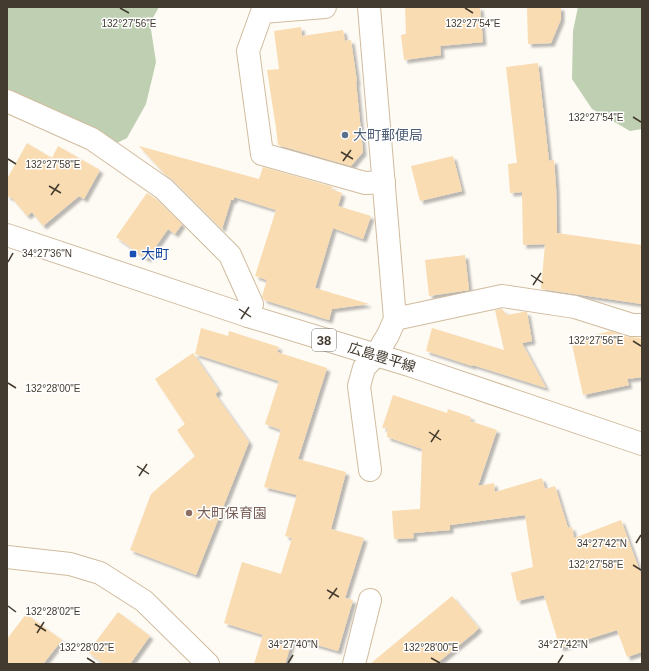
<svg xmlns="http://www.w3.org/2000/svg" width="649" height="671" font-family="Arial,'Noto Sans JP',sans-serif">
<style>
.green{fill:#bfd0b2}
.building{fill:#f9dcb1;filter:url(#shadow)}
.lines{fill:none;stroke-linecap:round;stroke-linejoin:round}
.street-casing{stroke:#d0bc9e;stroke-width:24}
.primary-casing{stroke:#d0bc9e;stroke-width:24}
.street{stroke:#fff;stroke-width:22}
.primary{stroke:#fff;stroke-width:22}
.ticks{fill:none;stroke:#433b2f;stroke-width:1.5}
.service-dot{fill:#5c6f8a;stroke:#fff;stroke-width:1.5}
.transit-dot{fill:#1a4fb4;stroke:#fff;stroke-width:1.5}
.education-dot{fill:#8d6e63;stroke:#fff;stroke-width:1.5}
.labels{text-anchor:middle;dominant-baseline:central;stroke-width:3;stroke-linejoin:round;paint-order:stroke}
.shield{fill:#fff;stroke:#7b766d;stroke-width:1}
.shield-label{font-size:13px;font-weight:bold;fill:#433b2f}
.service-label{font-size:14px;fill:#4e5e75;stroke:#fff;text-anchor:start}
.transit-label{font-size:14px;fill:#164399;stroke:#fff;text-anchor:start}
.street-label{font-size:14px;fill:#433b2f;stroke:#fff}
.education-label{font-size:14px;fill:#785e54;stroke:#fff;text-anchor:start}
.ticks-label{font-size:10px;text-anchor:middle;fill:#433b2f;stroke:#fff;stroke-width:3;stroke-linejoin:round;paint-order:stroke}
</style>
<defs>
<filter id="shadow"><feDropShadow dx="3.5" dy="3.5" stdDeviation="1" flood-color="#0004"/></filter>
</defs>
<rect width="100%" height="100%" fill="#fefaf4"/>
<!-- green -->
<g class="green">
<path d="M7,7H159L150,23L156,62L146,104L127,138L103,150L7,97Z"/>
<path d="M578,7H642V129L630,131L592,109L572,79L573,31Z"/>
</g>
<!-- building -->
<g class="building">
<path d="M405,7H480L483,42L440,46L441,55L404,60L401,35L406,34Z"/>
<path d="M527,7H561V19L551,43L528,44Z"/>
<path d="M301,27L302,36L343,30L345,41L351,40L357,82H356L363,152L351,166L278,145L276,128L267,70L279,69L274,31Z"/>
<path d="M538,63L549,161L554,160L556,187L557,233L642,245V304L541,289L545,244L523,245L522,192L510,193L508,164L517,163L506,67Z"/>
<path d="M27,143L52,158L58,146L100,170L84,199L79,196L43,226L32,212L27,216L12,198L7,196V179Z"/>
<path d="M139,146L259,179L263,167L333,187L331,189L342,193L338,206L371,216L363,239L333,228L315,288L369,304L332,309L329,320L264,300L262,296L267,280L255,276L276,210L234,197V200H231L222,229L173,180L162,172V171Z"/>
<path d="M453,156L462,191L420,201L411,166Z"/>
<path d="M147,193L156,199L182,224L175,234L168,229L147,259L116,237Z"/>
<path d="M465,255L469,290L429,296L425,260Z"/>
<path d="M502,309L507,315L523,312H527L532,341L522,343L546,388L473,365L472,366L426,351L432,328L504,350L495,310Z"/>
<path d="M201,328L228,336L229,331L279,347L277,352L327,368L298,459L346,472L331,529L364,538L345,598L353,600L338,651L293,638L285,664H254L263,635L224,623L242,562L281,574L292,538L285,536L297,495L264,487L281,430L265,424L279,381L195,354Z"/>
<path d="M611,331L628,337L642,338V377L627,379L629,385L583,395L571,340Z"/>
<path d="M193,353L219,391L215,394L249,442L196,575L130,550L151,494L195,456L177,430L185,424L155,379Z"/>
<path d="M393,395L447,413L448,409L471,417L470,421L497,430L478,486L494,483L495,492L542,478L545,489L555,486L568,528L572,527L574,538L621,520L642,577V652L627,657L617,630L560,648L544,595L517,601L511,573L533,567L525,515L450,525V530L413,533L414,538L394,539L392,511L420,509L422,449L387,437V428H382Z"/>
<path d="M452,596L479,628L475,632L436,664H370Z"/>
<path d="M118,612L150,636L130,664H104L88,652Z"/>
<path d="M26,614L62,640L43,664H7V639Z"/>
</g>
<g class="lines">
<defs>
<g id="street">
<path d="M325,7L262,12L248,51L262,154L365,183L384,182"/>
<path d="M369,7L395,319L388,335L376,355L364,368L359,386L370,470"/>
<path d="M7,101L92,139L164,189L230,255L252,304L248,316"/>
<path d="M395,319L502,296L575,307L632,325H642"/>
<path d="M7,557L70,564L100,573L144,601L208,664"/>
<path d="M354,664L370,600"/>
</g>
<path id="primary" d="M7,235L248,316L409,365L642,444"/>
</defs>
<!-- street casing -->
<use href="#street" class="street-casing"/>
<!-- primary casing -->
<use href="#primary" class="primary-casing"/>
<!-- street -->
<use href="#street" class="street"/>
<!-- primary -->
<use href="#primary" class="primary"/>
</g>
<!-- ticks -->
<path class="ticks" d="M120,8L129,13M465,8L473,13M633,117L641,122M341,152L353,159M8,159L16,164M343,161L351,150M49,186L61,193M51,195L59,184M8,262L13,253M531,275L543,283M533,285L541,273M239,309L251,317M241,319L249,307M633,341L641,346M8,383L16,388M429,432L441,440M431,442L439,430M137,466L149,474M139,476L147,464M636,543L641,535M633,565L641,570M327,590L339,597M329,599L337,588M8,606L16,612M35,624L46,631M37,633L44,622M87,658L95,663M431,658L440,663M288,663L293,655M558,663L563,655"/>
<!-- markers -->
<circle class="service-dot" cx="345" cy="135" r="4"/>
<rect class="transit-dot" x="129" y="250" width="8" height="8" rx="2"/>
<circle class="education-dot" cx="189" cy="513" r="4"/>
<g class="labels">
<!-- shield labels -->
<rect class="shield" x="312" y="329" width="24" height="22" rx="3"/>
<g class="shield-label">
<text x="324" y="340">38</text>
</g>
<!-- service labels -->
<g class="service-label">
<text x="353" y="135">大町郵便局</text>
</g>
<!-- transit labels -->
<g class="transit-label">
<text x="141" y="254">大町</text>
</g>
<!-- street labels -->
<g class="street-label">
<text transform="translate(382 357) rotate(17)">広島豊平線</text>
</g>
<!-- education labels -->
<g class="education-label">
<text x="197" y="513">大町保育園</text>
</g>
</g>
<g class="ticks-label">
<text x="129" y="27">132°27'56"E</text>
<text x="473" y="27">132°27'54"E</text>
<text x="596" y="121">132°27'54"E</text>
<text x="53" y="168">132°27'58"E</text>
<text x="47" y="257">34°27'36"N</text>
<text x="596" y="344">132°27'56"E</text>
<text x="53" y="392">132°28'00"E</text>
<text x="602" y="547">34°27'42"N</text>
<text x="596" y="568">132°27'58"E</text>
<text x="53" y="615">132°28'02"E</text>
<text x="293" y="648">34°27'40"N</text>
<text x="563" y="648">34°27'42"N</text>
<text x="87" y="651">132°28'02"E</text>
<text x="431" y="651">132°28'00"E</text>
</g>
<!-- border -->
<rect width="649" height="671" fill="none" stroke="#433b2f" stroke-width="16"/>
</svg>
